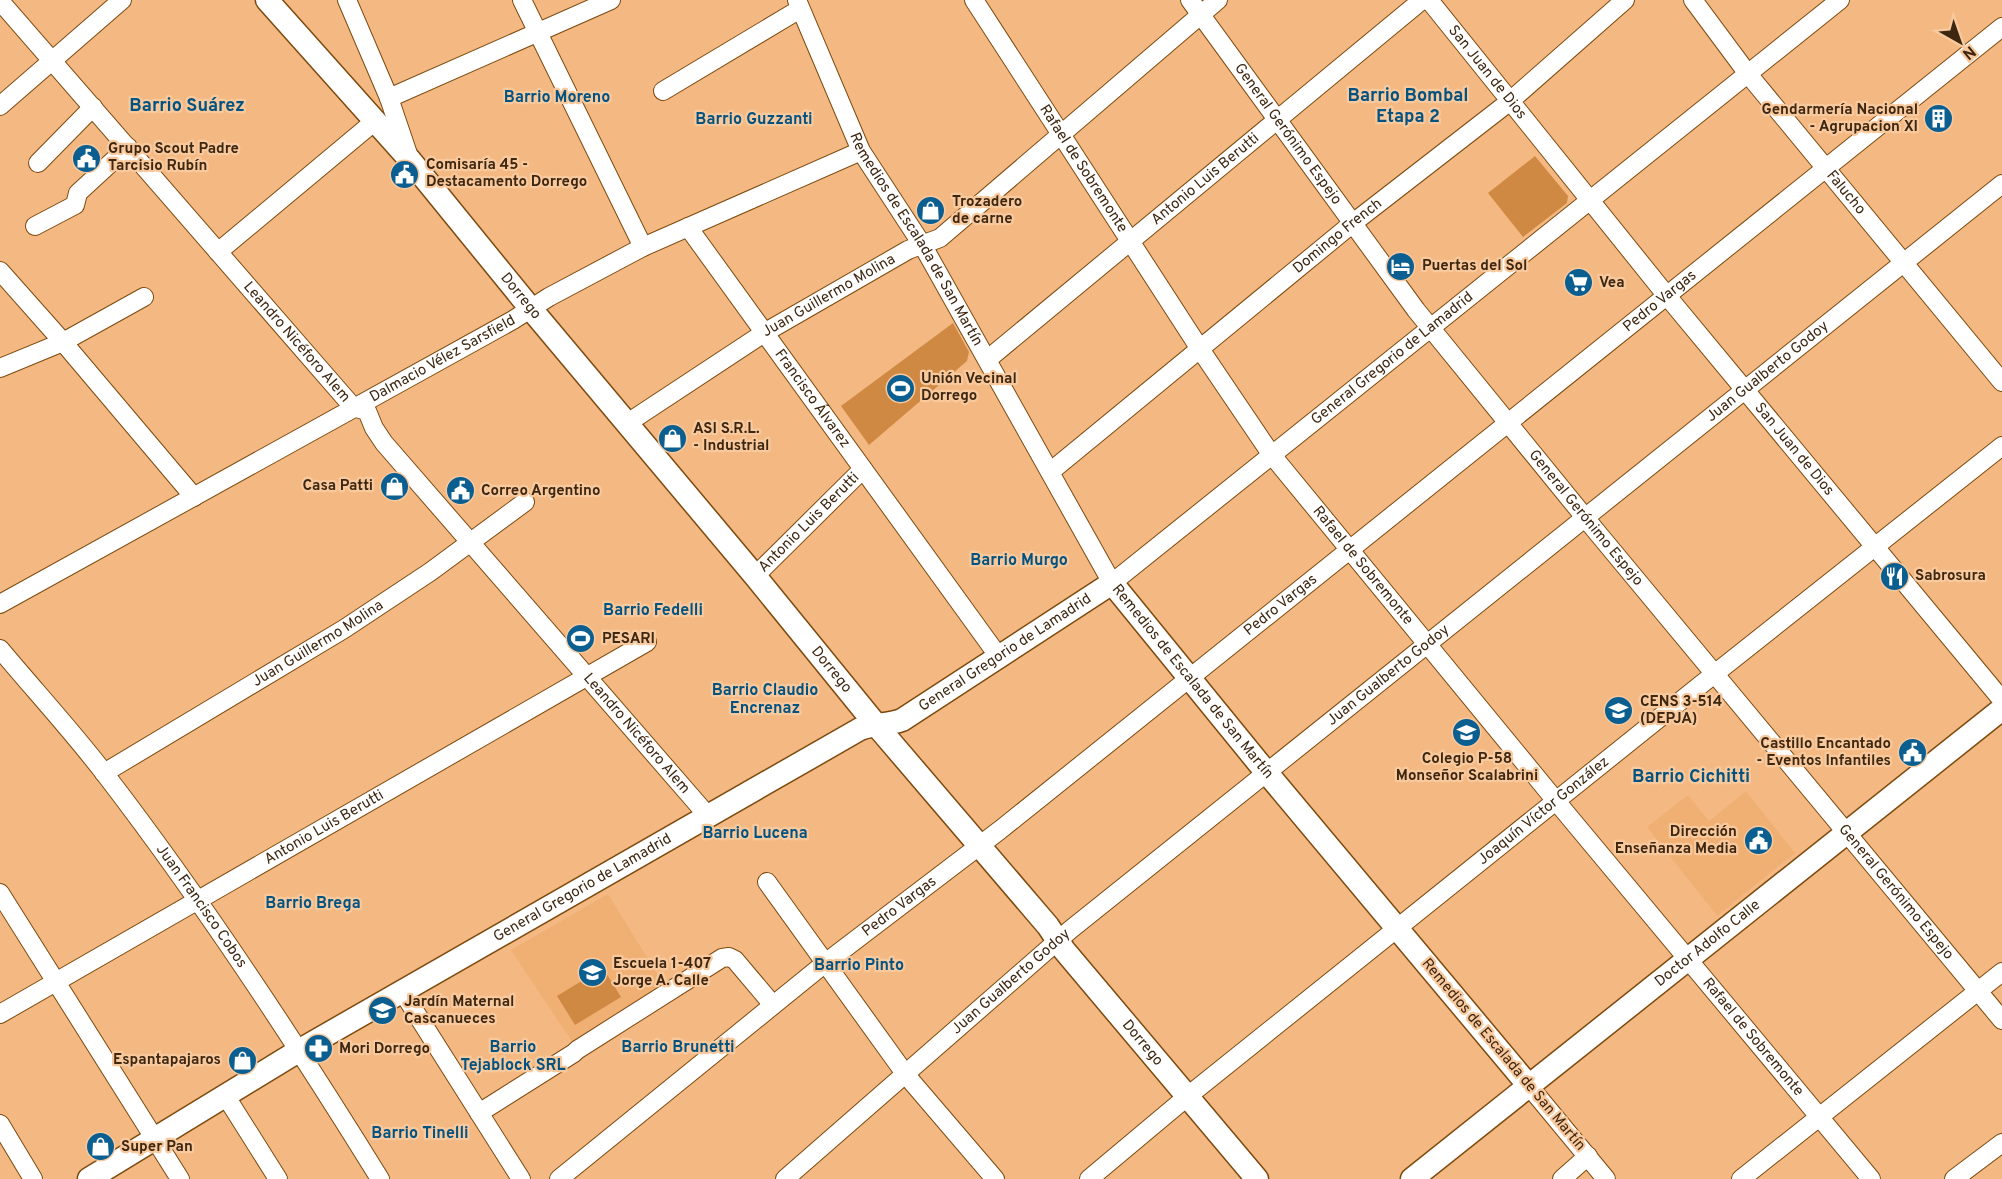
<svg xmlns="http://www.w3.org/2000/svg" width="2002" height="1179" font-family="Overpass,sans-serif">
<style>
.built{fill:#f0af73}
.green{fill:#d08943}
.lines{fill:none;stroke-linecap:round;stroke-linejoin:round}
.minor-casing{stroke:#7d4a0e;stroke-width:20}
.major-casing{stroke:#7d4a0e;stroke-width:25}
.minor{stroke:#fff;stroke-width:18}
.major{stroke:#fff;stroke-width:22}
.labels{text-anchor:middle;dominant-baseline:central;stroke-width:4.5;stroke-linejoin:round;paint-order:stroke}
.street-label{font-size:15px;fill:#3e2711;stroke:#f9c99e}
.poi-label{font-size:15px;font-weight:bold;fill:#3e2711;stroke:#f9c99e;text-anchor:start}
.neighbourhood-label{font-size:16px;font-weight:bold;fill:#03527f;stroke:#f9c99e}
.quarter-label{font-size:18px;font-weight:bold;fill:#03527f;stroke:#f9c99e}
</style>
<rect width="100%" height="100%" fill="#f4b983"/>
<!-- built -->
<g class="built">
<path d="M1746,791L1795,853L1717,916L1647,827L1688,795L1709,821Z"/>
<path d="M608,894L664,985L573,1043L511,950Z"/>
</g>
<!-- green -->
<g class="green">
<path d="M1535,156L1568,196L1567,203L1523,237L1488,193Z"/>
<path d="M953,323L969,352L967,361L869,445L841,406Z"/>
<path d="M603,968L621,997L575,1025L557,996Z"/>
</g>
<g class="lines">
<defs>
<g id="minor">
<path d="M347,0L389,98L408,154"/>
<path d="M522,0L643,247"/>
<path id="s1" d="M797,0L861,151L923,246L1112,583L1840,0"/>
<path id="s2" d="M974,0L1200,349L1271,454L1556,801L1871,1179"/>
<path id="s3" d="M1190,0L1416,310L1596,531L2002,1020"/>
<path id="s4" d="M1429,0L1667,296L2002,700"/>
<path id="s5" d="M1693,0L1748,74L2002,382"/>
<path id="s6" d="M0,1L353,407L367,411L374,428L384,443L708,816"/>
<path d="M663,91L800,9"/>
<path d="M389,98L611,0"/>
<path d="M0,106L122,0"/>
<path d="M38,163L93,107"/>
<path d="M35,226L75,205L78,193L128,147"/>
<path id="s7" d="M688,227L999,657"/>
<path d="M218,252L375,121"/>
<path d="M0,271L63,342L194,497"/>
<path id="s8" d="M988,359L1422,0"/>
<path d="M0,368L63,342L144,297"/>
<path id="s9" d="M626,424L764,333L908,250L940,238L1218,0"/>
<path id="s10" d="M1050,472L1353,223L1509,102L1625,0"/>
<path id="s11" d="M755,576L863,469"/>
<path id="s12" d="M0,604L513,320L549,297L643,247L861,151"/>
<path id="s13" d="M0,649C35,691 72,731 105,774C205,904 294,1040 380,1179"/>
<path id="s14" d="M104,773L344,629L430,572L525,502"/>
<path d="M767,882L906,1075L995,1179"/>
<path d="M0,893L180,1179"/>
<path d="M402,991L521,1179"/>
<path id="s15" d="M0,1014L647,642"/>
<path d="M577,1050L722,958L729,957L735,960L773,1005"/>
<path d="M1529,1086L1606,1179"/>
<path d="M225,1095L278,1179"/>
<path d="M479,1113L574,1053"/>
<path d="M0,1124L33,1179"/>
<path id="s16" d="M559,1179L824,964L1000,830L2002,27"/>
<path id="s17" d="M785,1179L1070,930L2002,184"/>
<path id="s18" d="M1089,1179L1188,1096L1698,687L2002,446"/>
<path d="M1562,1179L1588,1156"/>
<path d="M1741,1179L2002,972"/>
<path d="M1954,1179L2002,1143"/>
</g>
<g id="major">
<path id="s19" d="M267,0L409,159L531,309L755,576L877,726L1048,926L1064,950L1257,1179"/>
<path id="s20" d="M89,1179L300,1050L860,729C873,724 888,725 902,720L1112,583L1257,761L1529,1086"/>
<path id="s21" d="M1412,1179L2002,709"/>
</g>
</defs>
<!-- minor casing -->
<use href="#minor" class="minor-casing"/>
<!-- major casing -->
<use href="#major" class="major-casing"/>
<!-- minor -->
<use href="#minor" class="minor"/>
<!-- major -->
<use href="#major" class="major"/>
</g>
<!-- icons -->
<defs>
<symbol id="building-disc" viewBox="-11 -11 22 22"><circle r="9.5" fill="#0a5e90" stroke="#f9c99e"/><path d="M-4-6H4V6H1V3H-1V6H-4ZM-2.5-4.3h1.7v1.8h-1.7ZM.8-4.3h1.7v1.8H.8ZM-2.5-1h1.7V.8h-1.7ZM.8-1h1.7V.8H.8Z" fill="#fff"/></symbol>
<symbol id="civic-disc" viewBox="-11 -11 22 22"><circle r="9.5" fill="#0a5e90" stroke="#f9c99e"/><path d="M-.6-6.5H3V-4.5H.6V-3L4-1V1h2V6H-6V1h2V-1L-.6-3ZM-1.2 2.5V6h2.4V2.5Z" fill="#fff"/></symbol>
<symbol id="shop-disc" viewBox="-11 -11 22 22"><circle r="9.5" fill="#0a5e90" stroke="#f9c99e"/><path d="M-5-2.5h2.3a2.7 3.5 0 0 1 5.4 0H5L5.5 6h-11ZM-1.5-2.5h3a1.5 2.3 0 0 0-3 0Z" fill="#fff"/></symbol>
<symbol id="hotel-disc" viewBox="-11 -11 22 22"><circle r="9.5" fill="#0a5e90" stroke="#f9c99e"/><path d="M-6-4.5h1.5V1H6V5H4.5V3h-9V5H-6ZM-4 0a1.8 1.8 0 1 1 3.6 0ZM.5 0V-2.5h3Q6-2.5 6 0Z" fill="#fff"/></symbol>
<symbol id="supermarket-disc" viewBox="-11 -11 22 22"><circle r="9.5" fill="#0a5e90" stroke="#f9c99e"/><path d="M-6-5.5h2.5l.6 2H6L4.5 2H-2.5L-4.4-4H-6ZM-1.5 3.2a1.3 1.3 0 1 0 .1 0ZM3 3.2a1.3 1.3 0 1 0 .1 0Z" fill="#fff"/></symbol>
<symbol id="stadium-disc" viewBox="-11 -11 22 22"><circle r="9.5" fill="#0a5e90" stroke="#f9c99e"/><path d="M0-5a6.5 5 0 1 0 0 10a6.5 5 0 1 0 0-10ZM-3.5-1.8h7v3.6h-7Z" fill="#fff"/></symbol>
<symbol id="restaurant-disc" viewBox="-11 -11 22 22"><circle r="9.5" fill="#0a5e90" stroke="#f9c99e"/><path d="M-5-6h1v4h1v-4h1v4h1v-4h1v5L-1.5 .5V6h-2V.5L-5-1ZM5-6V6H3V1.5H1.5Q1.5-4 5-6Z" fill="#fff"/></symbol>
<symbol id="university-disc" viewBox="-11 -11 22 22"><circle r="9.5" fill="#0a5e90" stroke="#f9c99e"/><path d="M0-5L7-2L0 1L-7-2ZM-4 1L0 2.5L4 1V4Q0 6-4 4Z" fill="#fff"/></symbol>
<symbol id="school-disc" viewBox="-11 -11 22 22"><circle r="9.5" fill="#0a5e90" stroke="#f9c99e"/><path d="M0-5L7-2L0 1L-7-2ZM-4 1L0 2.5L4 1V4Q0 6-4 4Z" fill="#fff"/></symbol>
<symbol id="pharmacy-disc" viewBox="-11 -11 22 22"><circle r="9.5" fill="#0a5e90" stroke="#f9c99e"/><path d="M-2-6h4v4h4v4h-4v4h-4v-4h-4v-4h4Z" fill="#fff"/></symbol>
</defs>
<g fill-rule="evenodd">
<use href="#building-disc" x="1922" y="102" width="33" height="33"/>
<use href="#civic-disc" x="70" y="142" width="33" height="33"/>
<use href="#civic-disc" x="388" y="158" width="33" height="33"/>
<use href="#shop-disc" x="914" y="194" width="33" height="33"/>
<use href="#hotel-disc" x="1384" y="250" width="33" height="33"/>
<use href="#supermarket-disc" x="1562" y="266" width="33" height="33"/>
<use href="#stadium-disc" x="884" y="372" width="33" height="33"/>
<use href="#shop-disc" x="656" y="422" width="33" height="33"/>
<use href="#shop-disc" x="378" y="470" width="33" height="33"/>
<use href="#civic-disc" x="444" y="474" width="33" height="33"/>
<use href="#restaurant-disc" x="1878" y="560" width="33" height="33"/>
<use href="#stadium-disc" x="564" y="622" width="33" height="33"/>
<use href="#university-disc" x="1602" y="694" width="33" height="33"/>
<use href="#school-disc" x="1450" y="716" width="33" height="33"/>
<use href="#civic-disc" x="1896" y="736" width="33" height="33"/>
<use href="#civic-disc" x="1742" y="824" width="33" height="33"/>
<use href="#school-disc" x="576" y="956" width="33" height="33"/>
<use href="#school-disc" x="366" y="994" width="33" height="33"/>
<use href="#pharmacy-disc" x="302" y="1032" width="33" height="33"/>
<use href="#shop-disc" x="226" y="1044" width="33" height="33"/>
<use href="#shop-disc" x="84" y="1130" width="33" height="33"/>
</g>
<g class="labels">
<!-- street labels -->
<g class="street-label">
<text stroke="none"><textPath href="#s4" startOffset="93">San Juan de Dios</textPath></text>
<text stroke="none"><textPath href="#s3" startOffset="166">General Gerónimo Espejo</textPath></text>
<text stroke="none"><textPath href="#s2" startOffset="201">Rafael de Sobremonte</textPath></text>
<text stroke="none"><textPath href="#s8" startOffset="282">Antonio Luis Berutti</textPath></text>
<text stroke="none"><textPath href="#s5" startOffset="246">Falucho</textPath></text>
<text stroke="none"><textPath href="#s10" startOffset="372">Domingo French</textPath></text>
<text stroke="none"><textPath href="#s1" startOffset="268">Remedios de Escalada de San Martín</textPath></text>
<text stroke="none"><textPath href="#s9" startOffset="240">Juan Guillermo Molina</textPath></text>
<text stroke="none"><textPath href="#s19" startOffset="390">Dorrego</textPath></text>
<text stroke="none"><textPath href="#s16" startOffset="1408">Pedro Vargas</textPath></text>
<text stroke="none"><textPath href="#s6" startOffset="452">Leandro Nicéforo Alem</textPath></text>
<text stroke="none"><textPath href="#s1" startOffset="1023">General Gregorio de Lamadrid</textPath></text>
<text stroke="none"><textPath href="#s12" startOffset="506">Dalmacio Vélez Sarsfield</textPath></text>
<text stroke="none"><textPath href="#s17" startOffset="1272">Juan Gualberto Godoy</textPath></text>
<text stroke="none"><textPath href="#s7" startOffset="212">Francisco Álvarez</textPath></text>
<text stroke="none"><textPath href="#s4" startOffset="579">San Juan de Dios</textPath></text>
<text stroke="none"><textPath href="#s3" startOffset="652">General Gerónimo Espejo</textPath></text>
<text stroke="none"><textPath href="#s11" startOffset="76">Antonio Luis Berutti</textPath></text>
<text stroke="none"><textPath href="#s2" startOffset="687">Rafael de Sobremonte</textPath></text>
<text stroke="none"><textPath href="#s16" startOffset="922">Pedro Vargas</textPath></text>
<text stroke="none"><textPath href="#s14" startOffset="250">Juan Guillermo Molina</textPath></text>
<text stroke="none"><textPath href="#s20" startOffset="1059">General Gregorio de Lamadrid</textPath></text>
<text stroke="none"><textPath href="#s19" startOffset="876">Dorrego</textPath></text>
<text stroke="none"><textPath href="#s17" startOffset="786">Juan Gualberto Godoy</textPath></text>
<text stroke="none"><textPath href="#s20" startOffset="1314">Remedios de Escalada de San Martín</textPath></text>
<text stroke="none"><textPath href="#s6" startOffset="974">Leandro Nicéforo Alem</textPath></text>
<text stroke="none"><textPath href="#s18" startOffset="585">Joaquín Víctor González</textPath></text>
<text stroke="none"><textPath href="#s15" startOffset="374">Antonio Luis Berutti</textPath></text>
<text stroke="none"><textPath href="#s20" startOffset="573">General Gregorio de Lamadrid</textPath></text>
<text stroke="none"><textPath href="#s3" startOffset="1138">General Gerónimo Espejo</textPath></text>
<text stroke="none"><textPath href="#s13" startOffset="327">Juan Francisco Cobos</textPath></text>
<text stroke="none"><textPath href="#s16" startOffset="436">Pedro Vargas</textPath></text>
<text stroke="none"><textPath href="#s21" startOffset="378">Doctor Adolfo Calle</textPath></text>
<text stroke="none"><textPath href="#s17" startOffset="300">Juan Gualberto Godoy</textPath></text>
<text stroke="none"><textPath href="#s2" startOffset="1299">Rafael de Sobremonte</textPath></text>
<text stroke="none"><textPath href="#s19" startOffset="1362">Dorrego</textPath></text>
<text transform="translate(1503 1055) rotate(50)">Remedios de Escalada de San Martín</text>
</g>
<!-- poi labels -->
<g class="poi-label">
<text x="1918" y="110" text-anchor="end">Gendarmería Nacional<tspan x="1918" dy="17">- Agrupacion XI</tspan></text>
<text x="108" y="149">Grupo Scout Padre<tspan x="108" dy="17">Tarcisio Rubín</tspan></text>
<text x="426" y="165">Comisaría 45 -<tspan x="426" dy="17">Destacamento Dorrego</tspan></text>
<text x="952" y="202">Trozadero<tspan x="952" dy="17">de carne</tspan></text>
<text x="1422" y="266">Puertas del Sol</text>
<text x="1599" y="283">Vea</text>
<text x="921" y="379">Unión Vecinal<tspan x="921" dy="17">Dorrego</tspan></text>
<text x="693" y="429">ASI S.R.L.<tspan x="693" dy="17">- Industrial</tspan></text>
<text x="373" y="486" text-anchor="end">Casa Patti</text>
<text x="481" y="491">Correo Argentino</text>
<text x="1915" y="576">Sabrosura</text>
<text x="602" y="639">PESARI</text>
<text x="1640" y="702">CENS 3-514<tspan x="1640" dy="17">(DEPJA)</tspan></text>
<text x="1891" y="744" text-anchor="end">Castillo Encantado<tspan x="1891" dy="17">- Eventos Infantiles</tspan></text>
<text x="1467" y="759" text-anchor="middle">Colegio P-58<tspan x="1467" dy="17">Monseñor Scalabrini</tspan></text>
<text x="1737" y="832" text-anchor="end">Dirección<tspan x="1737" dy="17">Enseñanza Media</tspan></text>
<text x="613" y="964">Escuela 1-407<tspan x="613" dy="17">Jorge A. Calle</tspan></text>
<text x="404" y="1002">Jardín Maternal<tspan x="404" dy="17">Cascanueces</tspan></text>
<text x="339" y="1049">Mori Dorrego</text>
<text x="221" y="1060" text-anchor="end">Espantapajaros</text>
<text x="121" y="1147">Super Pan</text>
</g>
<!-- neighbourhood labels -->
<g class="neighbourhood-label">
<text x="557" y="98">Barrio Moreno</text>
<text x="754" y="120">Barrio Guzzanti</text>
<text x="1019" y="561">Barrio Murgo</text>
<text x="653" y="611">Barrio Fedelli</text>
<text x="765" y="691">Barrio Claudio<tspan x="765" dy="18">Encrenaz</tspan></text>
<text x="755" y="834">Barrio Lucena</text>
<text x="313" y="904">Barrio Brega</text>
<text x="859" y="966">Barrio Pinto</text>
<text x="513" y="1048">Barrio<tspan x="513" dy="18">Tejablock SRL</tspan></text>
<text x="678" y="1048">Barrio Brunetti</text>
<text x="420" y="1134">Barrio Tinelli</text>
</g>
<!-- quarter labels -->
<g class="quarter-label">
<text x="1408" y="96">Barrio Bombal<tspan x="1408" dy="21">Etapa 2</tspan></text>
<text x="187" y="106">Barrio Suárez</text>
<text x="1691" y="777">Barrio Cichitti</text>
</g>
</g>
<!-- north arrow -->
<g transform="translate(1960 42) rotate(140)" stroke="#f9c99e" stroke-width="4.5" paint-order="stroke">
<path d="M0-4.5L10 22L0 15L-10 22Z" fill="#3e2711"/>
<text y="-9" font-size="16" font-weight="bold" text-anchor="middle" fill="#3e2711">N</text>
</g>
</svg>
